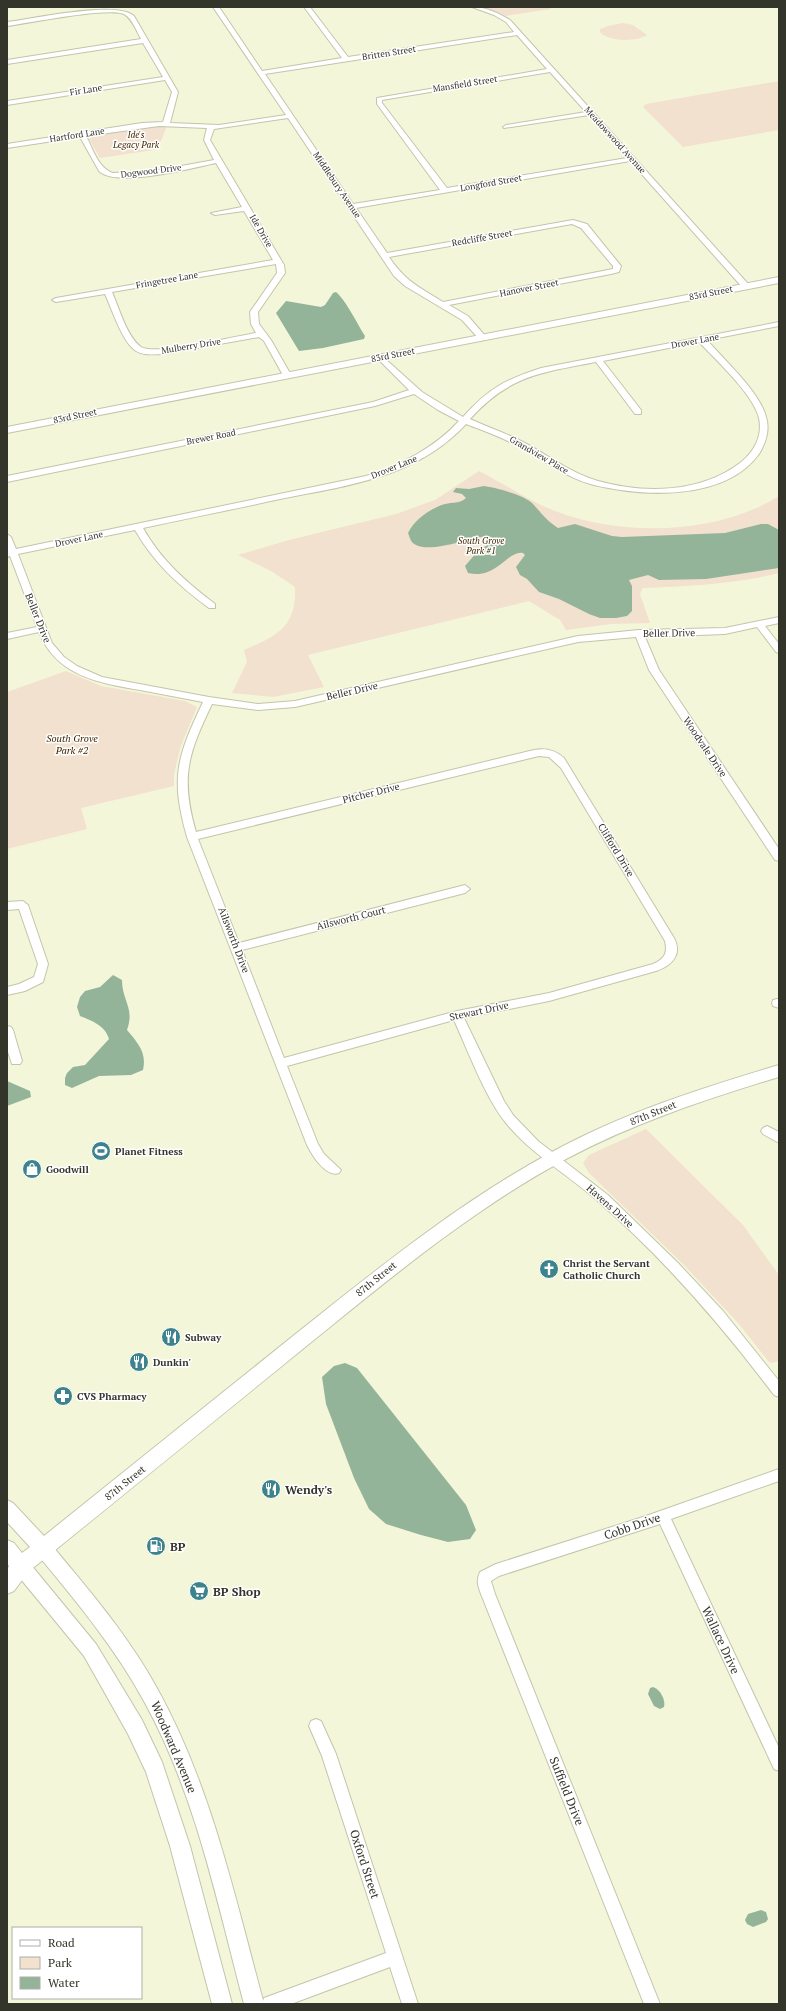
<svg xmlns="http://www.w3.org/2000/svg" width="786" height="2011" font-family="'PT Serif',serif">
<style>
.green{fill:#f2e1ce}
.water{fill:#94b49a}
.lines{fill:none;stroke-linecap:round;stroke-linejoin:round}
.minor-casing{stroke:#c3c5aa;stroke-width:2}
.tertiary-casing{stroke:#c3c5aa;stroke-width:2}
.secondary-casing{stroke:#c3c5aa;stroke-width:2}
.minor{fill:#fff;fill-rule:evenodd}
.tertiary{fill:#fff;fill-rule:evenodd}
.secondary{fill:#fff;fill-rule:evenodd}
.labels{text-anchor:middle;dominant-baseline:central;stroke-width:3;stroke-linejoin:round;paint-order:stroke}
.far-street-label{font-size:9px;fill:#34352a;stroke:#fff}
.far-park-label{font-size:9px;font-style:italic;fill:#412700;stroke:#fff}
.street-label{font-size:10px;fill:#34352a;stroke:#fff}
.park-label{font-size:10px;font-style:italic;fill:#412700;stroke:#fff}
.poi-label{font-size:10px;font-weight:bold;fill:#34352a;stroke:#fff;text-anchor:start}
.near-poi-label{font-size:12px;font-weight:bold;fill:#34352a;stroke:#fff;text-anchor:start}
.near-street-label{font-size:12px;fill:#34352a;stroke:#fff}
</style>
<rect width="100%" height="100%" fill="#f4f6da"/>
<!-- green -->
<g class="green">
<path d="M482,7H549L551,9L505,16Z"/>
<path d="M623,23L633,25L647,35C637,42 608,42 600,32V29L608,26Z"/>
<path d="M779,81V130L683,147L643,107L646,104Z"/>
<path d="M152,126H167L158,148L154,150L100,158L89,139L96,134Z"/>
<path d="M479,471C505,484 528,501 555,511C623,537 717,535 779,496V573C735,584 688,586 643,588L640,594L650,623L611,624L566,630L560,620L529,601L308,655L324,687L273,697L232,693L247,662L244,650C277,636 297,627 295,587L271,571L238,555L289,540L396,514L435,500Z"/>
<path d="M66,671L101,686L185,701L197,707L180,748L174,775V786L81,808L87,829L7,849V692Z"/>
<path d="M646,1129L743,1225L779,1275V1361L772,1363L769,1362L739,1324L683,1264L589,1173L583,1163L589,1155Z"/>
</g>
<!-- water -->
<g class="water">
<path d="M336,292C345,299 358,325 365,336L364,339L323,348L299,351L276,313L286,301L321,307L325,305L333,293Z"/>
<path d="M484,486C497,488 525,495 533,504C543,515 545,519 558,528L575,524L612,536L622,537L725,533L761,524H768L779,530V568L706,579L659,580L648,575L629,580L632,586V611L627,616L616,618H600L589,614L559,599L539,592L527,579L520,575L516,567L525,555L523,553C507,550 497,580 468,573L465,566L477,552L493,541L491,537L487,536C470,538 431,553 416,545C411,543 410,538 408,533C415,519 431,508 445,504C453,502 459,504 466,498L462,494L453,492L456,488L469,489Z"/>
<path d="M113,975L122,980C122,1001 135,1008 127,1030C138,1043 147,1053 143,1070L131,1075L99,1076L72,1088L65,1085V1078L67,1073L73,1067L85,1065L109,1039C105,1025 92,1021 80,1016L77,1007L80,997L85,991L100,987Z"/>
<path d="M7,1081L30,1091L31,1097L7,1106Z"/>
<path d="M345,1363L357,1368L466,1505L476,1530L470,1539L448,1542L421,1535L386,1524L369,1509L354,1478L326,1404L322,1377L334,1366Z"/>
<path d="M653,1687C660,1689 666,1700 664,1707L660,1709L654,1706L648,1694L650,1688Z"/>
<path d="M761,1910L766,1912L768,1919L766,1922L753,1927L747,1924L745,1920L748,1914Z"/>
</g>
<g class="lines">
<defs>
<g id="minor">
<path d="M213,7H219L262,71L342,58L304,7H310L348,57L514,32L506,22L494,15L472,7C486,7 498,13 510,20L750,286L743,288L630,161L356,208L387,253L573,220L587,224L621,266L619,272L611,274L449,305L468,316L487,338L480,340L462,320L405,286L394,276L288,118L214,129L210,140L284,265L285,273L258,312L259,324L271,340L291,375L284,377L264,341L259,337L164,354C155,354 144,356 136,351C122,342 112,309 105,294L56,302L52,300L56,298L273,260L244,211L215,215L211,213L242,207L216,163C192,168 116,188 99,171L80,137L7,148V144L142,123L163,122L172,92L165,80L7,105V101L163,77L143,43L7,64V60L141,39C137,32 132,18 124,14C108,7 29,23 7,26V22C32,19 118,0 134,16L178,92L170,123L219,125L286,115ZM517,35L547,69L377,98V104L440,190L353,204L265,74ZM550,72L586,112L506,125L503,127L504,128L589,115L627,158L447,188L382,103V100ZM159,126L207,128L204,140L214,160L159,170L113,173C98,168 93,149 86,136ZM572,224L581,228L613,266V269L443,302C419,287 405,281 389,257ZM276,264L277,273L250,312L251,324L256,333C236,336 155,356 141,347C127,337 119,308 112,292Z"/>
<path d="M779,322V326L707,340C724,360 760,392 766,417C770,429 766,443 759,454C725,501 644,497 594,485C566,478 544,460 519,447C502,437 484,431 466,424C416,478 349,485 280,499C235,509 189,518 143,528C161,560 186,582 215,604V608H209C179,586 154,563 135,530L18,554L52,643L64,657L77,666L102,677L209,697L258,704L295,701L578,636L639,630L725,628L779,617V623L765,626L779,644V653L776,652L757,627L725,634L645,637L659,670L779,849V861L775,860L649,670L636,637L578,642L295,707L258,710L212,704C188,754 180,777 196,832L534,750C546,748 555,750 564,758L674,938C683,955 671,966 656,971L549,1001L464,1018L504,1101L513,1115L538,1141L608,1195L678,1263L723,1311L779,1381V1397L774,1395C722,1326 665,1260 600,1203C569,1175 532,1155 506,1123C485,1097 468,1051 454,1020L287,1066L318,1144L324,1154L341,1170L339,1173C326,1178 312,1155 307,1145L187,837C170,777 177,757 203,702C182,698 161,694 140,690C99,683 56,676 39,632L7,639V633L37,627L10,556L7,557V534L11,537L16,549L366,476C402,464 433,449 459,421L438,410L414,394L375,406L7,482V476L373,402L409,390L378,359V355H381L422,392L463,417C489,388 505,380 541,368ZM699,342C716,360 753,394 759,418C763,436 754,452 740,463C700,493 645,494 598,481C570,473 548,455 523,442C506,433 487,427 470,419C510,375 540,373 596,362L635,414H641V410L603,361ZM539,756L549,757L561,768L665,941C668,954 664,959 653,964L549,993L457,1011L284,1058L242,950L465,893L470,889L465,885L239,943L198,839Z"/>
<path d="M23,901L28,905L48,964L43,982L25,991L7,995V987L19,984L34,977L38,964L19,909L7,910V902Z"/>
<path d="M777,999H779V1008L773,1006L772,1003L773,1000Z"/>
<path d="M7,1026L11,1027L13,1030L22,1061L20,1064H12L7,1049Z"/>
<path d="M767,1126L779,1132V1143L763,1134L761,1131L763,1128Z"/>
<path d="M779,1469V1481L671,1519L779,1748V1771L774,1769L660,1524L499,1576L491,1581L495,1594L660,2004H644L481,1594C478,1586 476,1581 480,1572L496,1564L646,1516Z"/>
<path d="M316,1719L321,1721L336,1754L418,2004H402L390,1967L291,2004H262L264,1998L386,1953L322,1756L309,1726L311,1721Z"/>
</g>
<g id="tertiary">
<path d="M43,1540L49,1542C88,1589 129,1636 158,1690C212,1788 235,1898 264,2004H244C217,1902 196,1796 145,1703C116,1649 76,1601 37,1554L34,1548L37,1542Z"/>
<path d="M21,1558L27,1560L96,1644L142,1720L162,1762L190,1846L232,2004H212L170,1846L146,1772L128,1734L84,1656L15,1572L12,1566L15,1560Z"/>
</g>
<g id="secondary">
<path d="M779,277V283L7,433V427Z"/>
<path d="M779,1065V1077C706,1099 634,1123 566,1159C471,1210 388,1280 304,1348C212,1423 120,1498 28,1572L14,1591L7,1594V1570L9,1566L7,1563V1540L14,1543L22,1553L30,1547L7,1522V1500L13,1503L44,1536C127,1469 210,1403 293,1336C376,1270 458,1203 552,1152C623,1113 702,1088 779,1065Z"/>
</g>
</defs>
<!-- minor casing -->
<use href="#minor" class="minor-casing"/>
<!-- tertiary casing -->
<use href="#tertiary" class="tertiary-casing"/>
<!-- secondary casing -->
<use href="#secondary" class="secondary-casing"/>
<!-- minor -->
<use href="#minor" class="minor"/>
<!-- tertiary -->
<use href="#tertiary" class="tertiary"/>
<!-- secondary -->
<use href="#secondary" class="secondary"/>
</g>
<!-- icons -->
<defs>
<symbol id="stadium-disc" viewBox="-11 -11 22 22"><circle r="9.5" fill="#3d838e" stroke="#fff"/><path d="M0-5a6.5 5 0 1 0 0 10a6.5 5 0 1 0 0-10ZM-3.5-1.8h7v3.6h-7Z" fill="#fff"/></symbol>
<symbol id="shop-disc" viewBox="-11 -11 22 22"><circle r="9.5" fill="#3d838e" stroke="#fff"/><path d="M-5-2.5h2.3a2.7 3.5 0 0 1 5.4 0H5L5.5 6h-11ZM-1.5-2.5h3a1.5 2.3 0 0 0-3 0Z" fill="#fff"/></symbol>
<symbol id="church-disc" viewBox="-11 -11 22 22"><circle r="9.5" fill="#3d838e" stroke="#fff"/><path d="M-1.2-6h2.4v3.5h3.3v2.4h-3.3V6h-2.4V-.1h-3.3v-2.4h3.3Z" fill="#fff"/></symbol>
<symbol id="restaurant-disc" viewBox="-11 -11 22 22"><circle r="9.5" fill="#3d838e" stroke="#fff"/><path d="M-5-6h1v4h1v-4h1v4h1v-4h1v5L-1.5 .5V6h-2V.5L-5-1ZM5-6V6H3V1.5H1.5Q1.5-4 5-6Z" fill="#fff"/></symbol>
<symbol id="pharmacy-disc" viewBox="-11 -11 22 22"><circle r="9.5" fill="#3d838e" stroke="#fff"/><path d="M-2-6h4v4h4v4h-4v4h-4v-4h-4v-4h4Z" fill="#fff"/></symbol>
<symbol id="fuel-disc" viewBox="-11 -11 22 22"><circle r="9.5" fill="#3d838e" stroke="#fff"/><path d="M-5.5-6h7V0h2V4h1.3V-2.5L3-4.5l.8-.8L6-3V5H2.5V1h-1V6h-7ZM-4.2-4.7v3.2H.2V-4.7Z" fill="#fff"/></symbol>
<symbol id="supermarket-disc" viewBox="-11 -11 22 22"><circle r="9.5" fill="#3d838e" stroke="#fff"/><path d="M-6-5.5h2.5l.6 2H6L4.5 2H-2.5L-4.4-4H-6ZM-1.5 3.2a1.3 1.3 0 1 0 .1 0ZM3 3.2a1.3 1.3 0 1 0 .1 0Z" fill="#fff"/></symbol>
</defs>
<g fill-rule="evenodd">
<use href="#stadium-disc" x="90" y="1140" width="22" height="22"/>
<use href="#shop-disc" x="21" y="1158" width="22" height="22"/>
<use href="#church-disc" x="538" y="1258" width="22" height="22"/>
<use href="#restaurant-disc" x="160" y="1326" width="22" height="22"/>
<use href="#restaurant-disc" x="128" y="1351" width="22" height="22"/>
<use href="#pharmacy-disc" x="52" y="1385" width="22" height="22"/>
<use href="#restaurant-disc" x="260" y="1478" width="22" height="22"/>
<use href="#fuel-disc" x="145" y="1535" width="22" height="22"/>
<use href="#supermarket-disc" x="188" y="1580" width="22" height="22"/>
</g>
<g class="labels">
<!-- far-street labels -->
<g class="far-street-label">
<text transform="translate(389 53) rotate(-9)">Britten Street</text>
<text transform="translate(465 84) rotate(-9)">Mansfield Street</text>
<text transform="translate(86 90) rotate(-9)">Fir Lane</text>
<text transform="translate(77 135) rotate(-9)">Hartford Lane</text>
<text transform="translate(615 140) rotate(48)">Meadowwood Avenue</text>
<text transform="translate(151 171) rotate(-7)">Dogwood Drive</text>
<text transform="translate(491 183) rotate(-10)">Longford Street</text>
<text transform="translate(337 185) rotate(56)">Middlebury Avenue</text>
<text transform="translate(261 231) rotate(60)">Ide Drive</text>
<text transform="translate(482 238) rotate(-10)">Redcliffe Street</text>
<text transform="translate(167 280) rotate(-10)">Fringetree Lane</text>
<text transform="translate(529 288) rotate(-11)">Hanover Street</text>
<text transform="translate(711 293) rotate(-11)">83rd Street</text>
<text transform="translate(695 341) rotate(-11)">Drover Lane</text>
<text transform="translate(191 346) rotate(-9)">Mulberry Drive</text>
<text transform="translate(393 355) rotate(-11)">83rd Street</text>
<text transform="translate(75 416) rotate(-12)">83rd Street</text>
<text transform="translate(211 437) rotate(-11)">Brewer Road</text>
<text transform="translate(539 455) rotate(30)">Grandview Place</text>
<text transform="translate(394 467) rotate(-22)">Drover Lane</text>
<text transform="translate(79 539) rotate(-12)">Drover Lane</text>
</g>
<!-- far-park labels -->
<g class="far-park-label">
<text x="136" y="135">Ide's<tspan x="136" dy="10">Legacy Park</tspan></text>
<text x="481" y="541">South Grove<tspan x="481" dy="10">Park #1</tspan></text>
</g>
<!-- street labels -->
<g class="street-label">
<text transform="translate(38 618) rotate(68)">Beller Drive</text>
<text transform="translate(669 633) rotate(-1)">Beller Drive</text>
<text transform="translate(352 691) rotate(-13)">Beller Drive</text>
<text transform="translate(705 747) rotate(56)">Woodvale Drive</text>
<text transform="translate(371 793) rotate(-14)">Pitcher Drive</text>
<text transform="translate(616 850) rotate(59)">Clifford Drive</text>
<text transform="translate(351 918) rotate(-14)">Ailsworth Court</text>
<text transform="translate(234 940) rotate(69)">Ailsworth Drive</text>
<text transform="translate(479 1011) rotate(-12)">Stewart Drive</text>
<text transform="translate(653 1113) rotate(-22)">87th Street</text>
<text transform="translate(610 1206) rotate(42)">Havens Drive</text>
<text transform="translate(376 1279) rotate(-39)">87th Street</text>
<text transform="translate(125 1483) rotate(-39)">87th Street</text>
</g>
<!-- park labels -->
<g class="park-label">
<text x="72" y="738">South Grove<tspan x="72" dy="12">Park #2</tspan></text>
</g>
<!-- poi labels -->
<g class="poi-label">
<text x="115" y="1151">Planet Fitness</text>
<text x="46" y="1169">Goodwill</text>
<text x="563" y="1263">Christ the Servant<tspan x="563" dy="12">Catholic Church</tspan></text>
<text x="185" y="1337">Subway</text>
<text x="153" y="1362">Dunkin'</text>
<text x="77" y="1396">CVS Pharmacy</text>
</g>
<!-- near-poi labels -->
<g class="near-poi-label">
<text x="285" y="1489">Wendy's</text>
<text x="170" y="1546">BP</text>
<text x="213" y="1591">BP Shop</text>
</g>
<!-- near-street labels -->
<g class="near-street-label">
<text transform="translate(632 1526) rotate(-19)">Cobb Drive</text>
<text transform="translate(721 1640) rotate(65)">Wallace Drive</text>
<text transform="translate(174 1747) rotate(67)">Woodward Avenue</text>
<text transform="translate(567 1791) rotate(68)">Suffield Drive</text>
<text transform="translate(365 1864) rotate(72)">Oxford Street</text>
</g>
</g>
<!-- border -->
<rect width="786" height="2011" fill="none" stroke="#34352a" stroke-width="16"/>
<!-- legend -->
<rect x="12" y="1927" width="130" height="72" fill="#ffffff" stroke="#aeaeaa"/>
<rect x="20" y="1940" width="20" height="6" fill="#ffffff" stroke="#aeaeaa"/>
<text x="48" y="1947" font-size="12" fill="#34352a">Road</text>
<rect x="20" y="1957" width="20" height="12" fill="#f2e1ce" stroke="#aeaeaa"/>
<text x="48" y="1967" font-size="12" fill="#34352a">Park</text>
<rect x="20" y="1977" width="20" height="12" fill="#94b49a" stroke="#aeaeaa"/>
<text x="48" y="1987" font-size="12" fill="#34352a">Water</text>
</svg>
